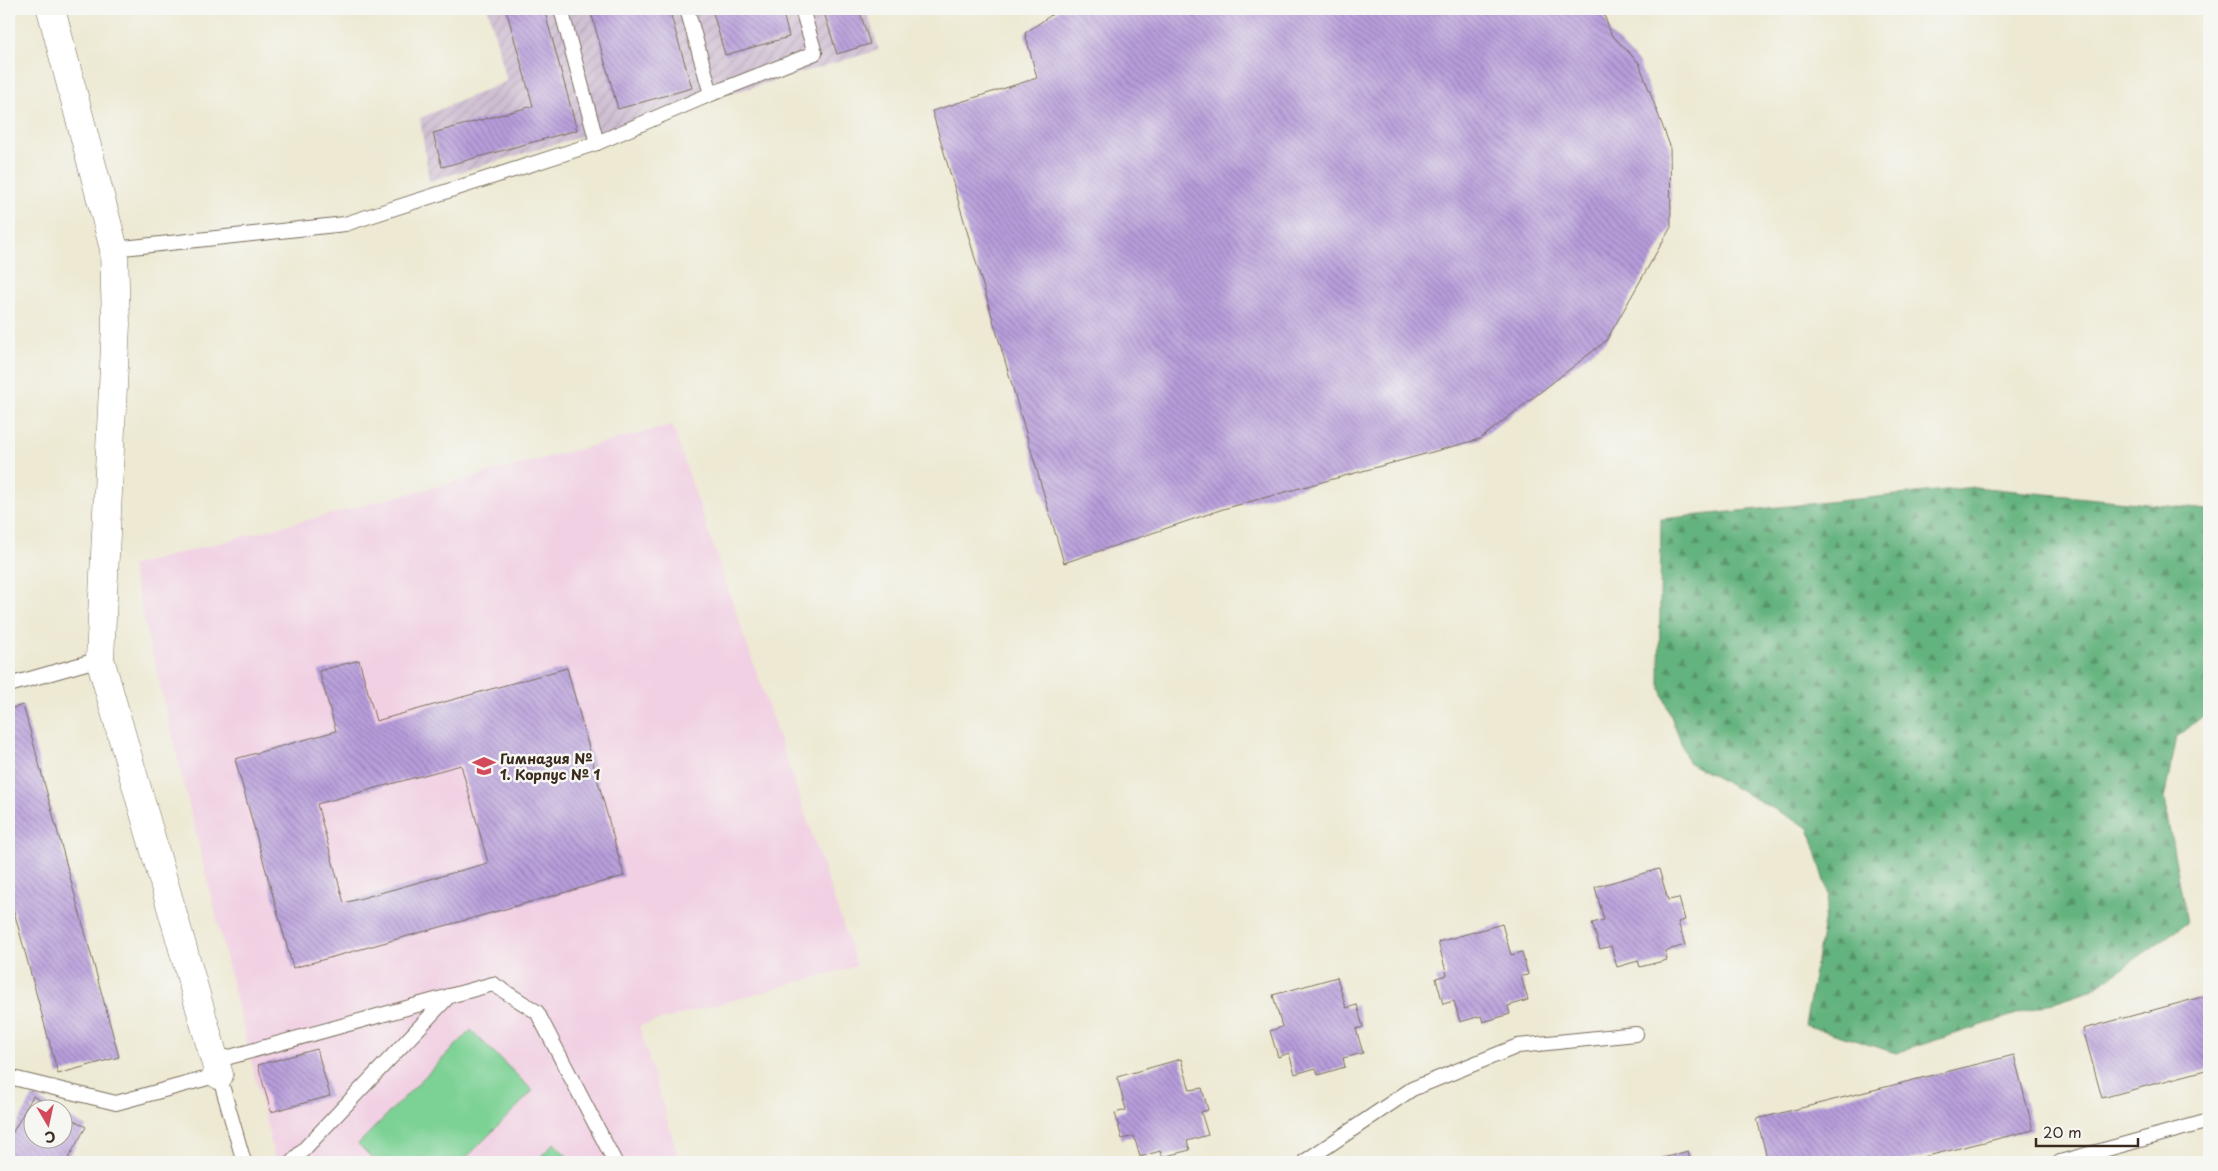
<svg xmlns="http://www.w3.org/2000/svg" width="2218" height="1171" font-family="'Playpen Sans',sans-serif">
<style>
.built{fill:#f1d0e3}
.industrial{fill:url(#industrial-furrows)}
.forest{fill:url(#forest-firs);stroke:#506e4e}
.pitch{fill:#7bd194;stroke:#5b7e59}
.building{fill:url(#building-back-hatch);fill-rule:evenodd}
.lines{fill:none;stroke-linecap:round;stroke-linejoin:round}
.lane-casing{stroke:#796d5d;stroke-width:16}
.street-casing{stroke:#796d5d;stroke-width:29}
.lane{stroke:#fff;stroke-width:14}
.street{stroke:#fff;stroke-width:28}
.labels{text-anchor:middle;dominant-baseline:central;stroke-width:5;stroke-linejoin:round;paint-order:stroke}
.poi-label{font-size:14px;font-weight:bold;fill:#3b2a1e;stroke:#f6f6f2;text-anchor:start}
</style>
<defs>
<pattern id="industrial-furrows" width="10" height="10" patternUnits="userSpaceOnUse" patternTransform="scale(1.25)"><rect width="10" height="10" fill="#cebed1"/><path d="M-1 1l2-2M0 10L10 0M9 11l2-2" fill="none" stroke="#b2a3b3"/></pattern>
<pattern id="forest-firs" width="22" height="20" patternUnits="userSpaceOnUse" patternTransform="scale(1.25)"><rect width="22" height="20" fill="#64b37e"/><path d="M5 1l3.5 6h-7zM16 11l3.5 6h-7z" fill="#549267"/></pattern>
<pattern id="building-back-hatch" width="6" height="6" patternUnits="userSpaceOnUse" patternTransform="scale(1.25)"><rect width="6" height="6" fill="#b79ddb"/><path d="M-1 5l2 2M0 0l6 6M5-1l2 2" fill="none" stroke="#9680b1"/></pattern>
</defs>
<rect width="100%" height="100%" fill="#f6f6f2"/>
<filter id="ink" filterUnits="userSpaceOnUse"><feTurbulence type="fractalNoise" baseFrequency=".02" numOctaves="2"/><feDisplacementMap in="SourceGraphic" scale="10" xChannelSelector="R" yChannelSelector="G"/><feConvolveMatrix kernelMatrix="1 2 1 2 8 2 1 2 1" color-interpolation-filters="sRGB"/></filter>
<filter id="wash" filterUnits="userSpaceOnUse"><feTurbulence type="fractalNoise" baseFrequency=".0096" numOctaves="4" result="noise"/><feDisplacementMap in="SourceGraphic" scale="20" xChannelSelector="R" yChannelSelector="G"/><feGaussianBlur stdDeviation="1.12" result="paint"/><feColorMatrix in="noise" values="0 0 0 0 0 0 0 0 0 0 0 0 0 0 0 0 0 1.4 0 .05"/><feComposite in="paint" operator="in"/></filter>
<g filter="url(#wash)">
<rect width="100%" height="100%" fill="#ede9d3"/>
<!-- built -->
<path class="built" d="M672,425L857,966L639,1026L680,1162H263L275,1159L131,566Z"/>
<!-- industrial -->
<path class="industrial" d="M488,9H866L879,50L429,181L420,118L507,81Z"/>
<!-- forest -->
<path class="forest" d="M1975,487L2209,510V711L2177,737L2164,799L2187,923L2091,990L1896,1053L1805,1025L1829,895L1809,828L1688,762L1659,684L1661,519Z"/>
<!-- pitch -->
<g class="pitch">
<path d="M471,1030L533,1091L462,1162H376L358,1144Z"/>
<path d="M554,1143L573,1162H535Z"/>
</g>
<g id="blocks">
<!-- building -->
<g class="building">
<path d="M506,9H544L577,130L442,167L433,133L533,106Z"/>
<path d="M590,9H669L692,88L618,109Z"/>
<path d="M712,9H782L789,37L725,55Z"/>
<path d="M823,9H859L870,44L837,54Z"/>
<path d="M1060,9H1602L1611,34L1639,63L1670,146L1671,227L1606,341L1480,439L1223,509L1064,563L932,111L1037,78L1025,33Z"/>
<path d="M359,660L376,721L567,668L624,876L293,968L235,759L336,731L319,671ZM461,765L488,863L344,903L317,804Z"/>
<path d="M23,705L119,1057L58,1074L9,893V709Z"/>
<path d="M1659,869L1668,900L1679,898L1685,920L1678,922L1685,945L1665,951L1667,960L1640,967L1638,961L1617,967L1611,946L1600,949L1592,923L1604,920L1595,887Z"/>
<path d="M1502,924L1511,955L1522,952L1528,975L1521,976L1528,1000L1508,1006L1510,1014L1483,1022L1481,1016L1460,1022L1454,1001L1443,1004L1436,978L1447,975L1438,942Z"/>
<path d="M1337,977L1346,1008L1357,1005L1363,1027L1356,1029L1363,1053L1343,1058L1345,1067L1318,1075L1316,1068L1295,1074L1289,1053L1278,1057L1270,1031L1282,1027L1273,995Z"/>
<path d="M2209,995V1069L2102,1098L2083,1029Z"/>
<path d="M317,1049L330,1096L271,1112L258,1065Z"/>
<path d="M2014,1055L2033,1130L1903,1162H1768L1757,1119Z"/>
<path d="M1181,1059L1190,1090L1202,1088L1208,1110L1201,1112L1208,1135L1187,1141L1190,1150L1162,1157L1160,1151L1140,1157L1134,1136L1122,1139L1115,1113L1126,1110L1117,1077Z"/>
<path d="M33,1096L54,1108H32V1138H62V1113L86,1127L66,1162H9V1139Z"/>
<path d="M1688,1151L1691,1162H1649Z"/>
</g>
</g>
</g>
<g filter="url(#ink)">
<use href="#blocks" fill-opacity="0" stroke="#796d5d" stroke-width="1"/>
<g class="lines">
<defs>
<g id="lane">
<path d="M561,9L597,143"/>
<path d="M687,9L711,94"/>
<path d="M114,249L345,224L597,143L711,94L815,53L802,9"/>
<path d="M9,685L100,659"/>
<path d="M215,1061L493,984L537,1012L615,1162"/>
<path d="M9,1077L116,1103L219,1075L244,1162"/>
<path d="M292,1162L449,996"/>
<path d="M1304,1162L1412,1089L1518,1046L1636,1034"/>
<path d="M2060,1162L2209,1121"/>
</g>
<path id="street" d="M51,9L114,249L116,324L100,659L219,1075"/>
</defs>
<!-- lane casing -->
<use href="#lane" class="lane-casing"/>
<!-- street casing -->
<use href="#street" class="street-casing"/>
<!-- lane -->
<use href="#lane" class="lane"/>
<!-- street -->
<use href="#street" class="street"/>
</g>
</g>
<!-- icons -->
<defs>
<symbol id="school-bare" viewBox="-9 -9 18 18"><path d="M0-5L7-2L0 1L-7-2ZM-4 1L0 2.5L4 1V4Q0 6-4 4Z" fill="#d1495b" stroke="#f6f6f2" stroke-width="2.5" paint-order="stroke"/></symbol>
</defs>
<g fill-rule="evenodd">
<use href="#school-bare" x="468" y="750" width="32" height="32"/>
</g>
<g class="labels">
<!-- poi labels -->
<g class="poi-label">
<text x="500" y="758">Гимназия №<tspan x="500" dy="16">1. Корпус № 1</tspan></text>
</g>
</g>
<!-- margin -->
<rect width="2218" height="1171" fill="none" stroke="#f6f6f2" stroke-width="30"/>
<!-- north arrow -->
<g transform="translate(48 1124) rotate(171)"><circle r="24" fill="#f6f6f2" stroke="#aba49d"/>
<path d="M0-4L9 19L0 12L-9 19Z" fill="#d1495b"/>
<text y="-8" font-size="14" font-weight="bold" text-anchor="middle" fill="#3b2a1e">С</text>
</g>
<!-- scale -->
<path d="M2036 1138v8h102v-8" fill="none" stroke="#3b2a1e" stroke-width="2.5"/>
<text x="2043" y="1138" font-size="15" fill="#3b2a1e" stroke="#f6f6f2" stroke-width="4" paint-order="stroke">20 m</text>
</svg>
